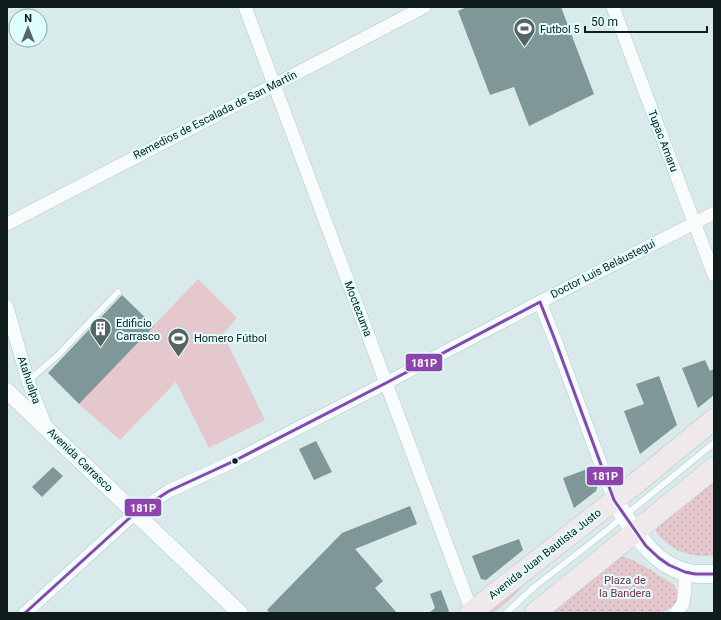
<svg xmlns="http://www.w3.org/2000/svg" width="721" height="620" font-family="Roboto,sans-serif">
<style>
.green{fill:#e5c8ce}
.park{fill:url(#park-dots)}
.building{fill:#809797}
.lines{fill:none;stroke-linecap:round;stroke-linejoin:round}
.service-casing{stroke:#bac7c7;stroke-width:7}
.minor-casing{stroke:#bac7c7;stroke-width:14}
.tertiary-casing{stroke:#bac7c7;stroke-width:17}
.secondary-casing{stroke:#bac7c7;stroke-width:19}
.primary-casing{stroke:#bdc6c6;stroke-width:22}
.service{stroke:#f9fcfc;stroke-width:6}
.minor{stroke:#f9fcfc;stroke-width:13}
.tertiary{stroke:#f9fcfc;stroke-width:16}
.secondary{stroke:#f9fcfc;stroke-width:18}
.primary{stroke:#efe9eb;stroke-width:21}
.bus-1-casing{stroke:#dffffe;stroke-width:6}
.bus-1{stroke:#8e44ad;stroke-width:3}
.bus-dot{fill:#101c1c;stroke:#dffffe;stroke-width:1.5}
.labels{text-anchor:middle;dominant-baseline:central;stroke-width:4;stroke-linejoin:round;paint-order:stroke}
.poi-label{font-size:11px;fill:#101c1c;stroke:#dffffe;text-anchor:start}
.street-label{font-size:11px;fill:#101c1c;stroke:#dffffe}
.park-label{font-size:11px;fill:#842b42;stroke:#dffffe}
.line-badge{stroke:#dffffe;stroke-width:1.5}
.badge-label{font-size:11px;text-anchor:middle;font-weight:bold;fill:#fff}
</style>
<defs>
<pattern id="park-dots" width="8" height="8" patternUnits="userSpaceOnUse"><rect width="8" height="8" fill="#e5c8ce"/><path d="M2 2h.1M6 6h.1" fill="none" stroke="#c3abb0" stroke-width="1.8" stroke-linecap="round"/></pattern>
</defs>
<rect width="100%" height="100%" fill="#d9eaea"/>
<!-- green -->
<g class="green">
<path d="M198,279L237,318L223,334L265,420L209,448L176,382L120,440L79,404Z"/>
<path d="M519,588V591L494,613H486Z"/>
</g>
<!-- park -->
<g class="park">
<path d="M714,480V555C691,559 670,550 656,532V526Z"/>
<path d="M622,557C631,556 663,578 673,584C684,597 675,608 661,612C655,614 647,613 642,613L640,611L632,613H550L617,559Z"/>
</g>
<!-- building -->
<g class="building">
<path d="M467,7H561L594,94L529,126L514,87L490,95L458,11Z"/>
<path d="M122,295L154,326L79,404L48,373Z"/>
<path d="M705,360L710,371L714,369V395L698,408L682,368Z"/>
<path d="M659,376L677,425L640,454L624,411L644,404L636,384Z"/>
<path d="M316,441L332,472L314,480L299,449Z"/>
<path d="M53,467L63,476L42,497L32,487Z"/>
<path d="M590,468L597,485V488L596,491L574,508L563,478Z"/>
<path d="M410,506L417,524L355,549L383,581L375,588L397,613H270L267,610L342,533Z"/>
<path d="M519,539L523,550L486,580L481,579L472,556Z"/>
<path d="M441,590L449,611L447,613H429L435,608L430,594Z"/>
</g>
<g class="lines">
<defs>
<g id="service">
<path d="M28,381L58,355L118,292"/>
<path d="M506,613L534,587L591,543L714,443"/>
</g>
<g id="minor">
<path d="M245,7L472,612"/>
<path d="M613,7L714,275"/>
<path d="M7,224L424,7"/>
<path d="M540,302L555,340L614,500"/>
<path d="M7,307L28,381L46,427"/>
<path d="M25,613L135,513L169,491L234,461L386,383L540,302L714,213"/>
<path d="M676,613L683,604L685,588V572"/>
</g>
<path id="tertiary" d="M7,391L240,613"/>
<path id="secondary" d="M614,500C631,527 653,565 686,572C695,575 705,574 714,574"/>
<g id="primary">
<path d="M470,613L640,480L714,419"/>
<path d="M535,613L714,468"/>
</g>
</defs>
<!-- service casing -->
<use href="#service" class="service-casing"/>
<!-- minor casing -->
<use href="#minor" class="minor-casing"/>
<!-- tertiary casing -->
<use href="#tertiary" class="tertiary-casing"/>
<!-- secondary casing -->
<use href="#secondary" class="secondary-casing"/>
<!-- primary casing -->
<use href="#primary" class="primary-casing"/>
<!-- service -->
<use href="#service" class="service"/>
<!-- minor -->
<use href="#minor" class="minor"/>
<!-- tertiary -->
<use href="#tertiary" class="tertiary"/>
<!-- secondary -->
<use href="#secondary" class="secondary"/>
<!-- primary -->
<use href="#primary" class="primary"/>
<defs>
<path id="bus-1" d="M25,613L135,513L169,491L234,461L386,383L540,302L555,340L614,500L646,546L659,558L669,565L685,572L695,574H714"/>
</defs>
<!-- bus-1 casing -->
<use href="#bus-1" class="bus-1-casing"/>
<!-- bus-1 -->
<use href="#bus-1" class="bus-1"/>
</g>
<!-- icons -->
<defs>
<symbol id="stadium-pin" viewBox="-11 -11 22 30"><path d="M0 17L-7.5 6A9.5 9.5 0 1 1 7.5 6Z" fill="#566464" stroke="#dffffe"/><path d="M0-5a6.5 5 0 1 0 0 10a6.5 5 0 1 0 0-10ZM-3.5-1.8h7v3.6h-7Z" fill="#fff"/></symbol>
<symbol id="building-pin" viewBox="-11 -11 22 30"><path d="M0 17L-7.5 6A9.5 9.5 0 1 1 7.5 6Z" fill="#566464" stroke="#dffffe"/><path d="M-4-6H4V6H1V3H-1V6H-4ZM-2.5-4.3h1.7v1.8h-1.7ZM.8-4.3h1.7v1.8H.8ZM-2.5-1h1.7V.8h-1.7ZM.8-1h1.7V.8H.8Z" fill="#fff"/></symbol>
</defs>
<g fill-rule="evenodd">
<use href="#stadium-pin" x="512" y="16" width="25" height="34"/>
<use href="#building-pin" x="88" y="316" width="25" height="34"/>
<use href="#stadium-pin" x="166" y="326" width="25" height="34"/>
</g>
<!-- markers -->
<circle class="bus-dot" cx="235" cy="461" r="3.5"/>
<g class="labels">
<!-- poi labels -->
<g class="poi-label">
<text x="540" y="29">Futbol 5</text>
<text x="116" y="323">Edificio<tspan x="116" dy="13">Carrasco</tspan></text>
<text x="194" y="338">Homero Fútbol</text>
</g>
<!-- street labels -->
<g class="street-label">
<text transform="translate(215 115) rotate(-27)">Remedios de Escalada de San Martín</text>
<text transform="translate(663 141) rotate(69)">Tupac Amaru</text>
<text transform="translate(603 269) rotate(-27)">Doctor Luis Beláustegui</text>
<text transform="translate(358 309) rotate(69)">Moctezuma</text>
<text transform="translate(29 380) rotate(71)">Atahualpa</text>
<text transform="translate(80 460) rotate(44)">Avenida Carrasco</text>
<text transform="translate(545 554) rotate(-38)">Avenida Juan Bautista Justo</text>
</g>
<!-- park labels -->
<g class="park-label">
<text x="625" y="580">Plaza de<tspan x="625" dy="13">la Bandera</tspan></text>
</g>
</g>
<g class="line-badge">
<rect x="405" y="353" width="38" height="19" rx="4" fill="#8e44ad"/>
<rect x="586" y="466" width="38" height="20" rx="4" fill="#8e44ad"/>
<rect x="124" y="498" width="38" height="19" rx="4" fill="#8e44ad"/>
</g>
<g class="badge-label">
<text x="424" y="367">181P</text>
<text x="605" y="480">181P</text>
<text x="143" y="512">181P</text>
</g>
<!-- border -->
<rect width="721" height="620" fill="none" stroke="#101c1c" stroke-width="16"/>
<!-- north arrow -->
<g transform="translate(28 28)"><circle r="19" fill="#dffffe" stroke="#8ca4a4"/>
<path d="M0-3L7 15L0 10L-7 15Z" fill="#566464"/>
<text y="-6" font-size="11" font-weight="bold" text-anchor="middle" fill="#101c1c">N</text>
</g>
<!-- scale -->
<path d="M585 26v6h122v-6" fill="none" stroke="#101c1c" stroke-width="2"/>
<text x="591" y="26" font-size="12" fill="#101c1c" stroke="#dffffe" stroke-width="3" paint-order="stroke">50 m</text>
</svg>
